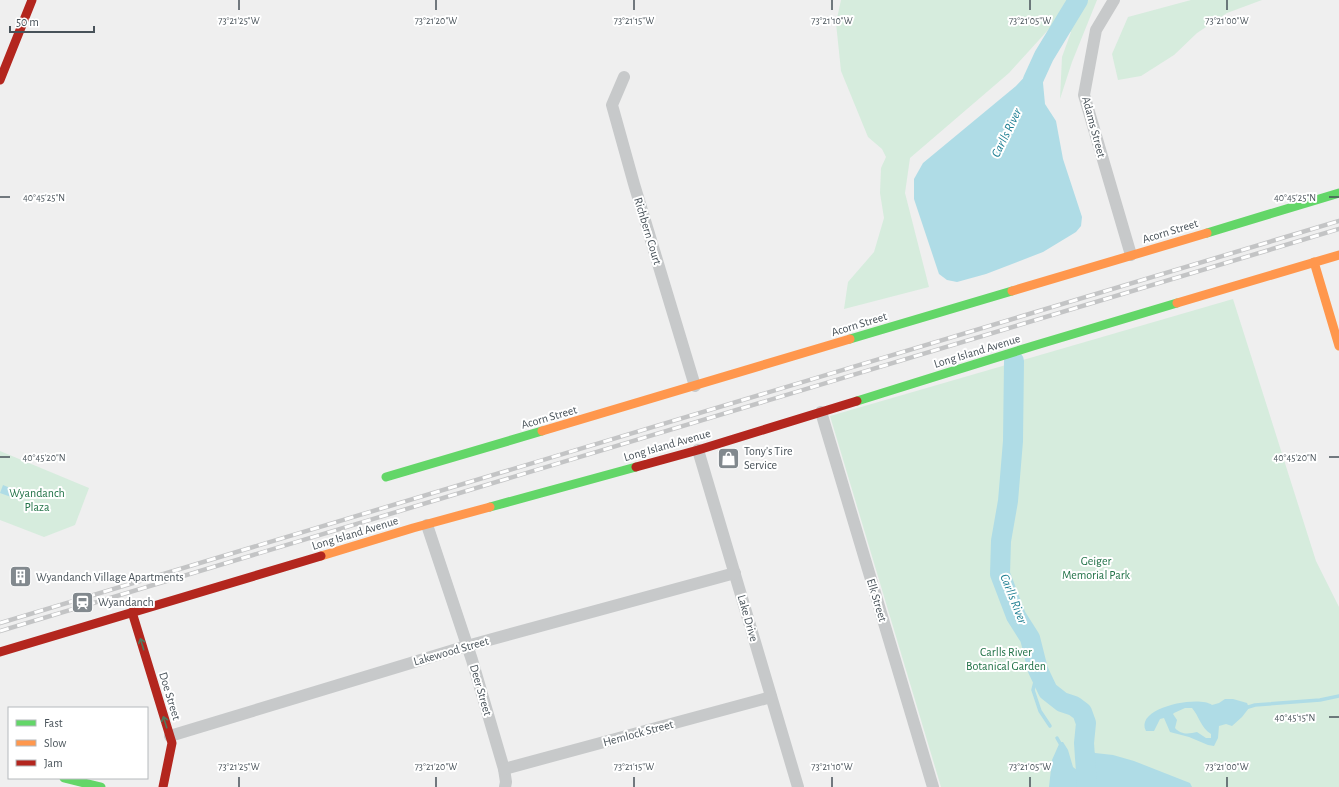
<svg xmlns="http://www.w3.org/2000/svg" width="1339" height="787" font-family="'Alegreya Sans',sans-serif">
<style>
.green{fill:#d6ecdd}
.water{fill:#afdce6;fill-rule:evenodd}
.lines{fill:none;stroke-linecap:round;stroke-linejoin:round}
.stream{stroke:#afdce6;stroke-width:3.5}
.river{stroke:#afdce6;stroke-width:20}
.street{stroke:#c7c9ca;stroke-width:12}
.fast{stroke:#63d668;stroke-width:9}
.slow{stroke:#ff974d;stroke-width:9}
.jam{stroke:#b3261e;stroke-width:9}
.rail-casing{stroke:#c3c4c5;stroke-width:4.5}
.rail{stroke:#fff;stroke-width:3;stroke-dasharray:9;stroke-linecap:butt}
.oneway{stroke:#507a5e}
.ticks{fill:none;stroke:#485259;stroke-width:1.5}
.labels{text-anchor:middle;dominant-baseline:central;stroke-width:4;stroke-linejoin:round;paint-order:stroke}
.street-label{font-size:12px;fill:#485259;stroke:#fff}
.poi-label{font-size:12px;fill:#485259;stroke:#fff;text-anchor:start}
.park-label{font-size:12px;fill:#217247;stroke:#fff}
.water-label{font-size:13px;font-style:italic;fill:#1b7d91;stroke:#fff}
.ticks-label{font-size:10px;text-anchor:middle;fill:#485259;stroke:#fff;stroke-width:4;stroke-linejoin:round;paint-order:stroke}
</style>
<rect width="100%" height="100%" fill="#efefef"/>
<!-- green -->
<g class="green">
<path d="M841,0H1097L1072,62L1060,99L1062,57L1071,32L1049,29L1009,73L910,158L905,193L929,287L844,309L848,282L874,252L884,218L880,193L881,168L886,157L882,149L868,137L841,71L836,23Z"/>
<path d="M1191,0H1262L1227,13L1197,33L1174,55L1141,76L1118,80L1112,54L1128,17Z"/>
<path d="M1233,299L1316,561L1339,607V787H941L830,416Z"/>
<path d="M0,451L89,488L75,525L44,537L0,520Z"/>
</g>
<!-- water -->
<g class="water">
<path d="M1044,56L1043,83L1045,104L1056,121L1063,159L1082,217L1081,226L1076,232L1043,252L986,274L957,282L947,280L939,274L914,199V179L923,163L1016,86Z"/>
<path d="M3,485L25,494L22,501L0,493Z"/>
<path d="M1225,699H1233L1247,703L1249,708L1242,717L1232,726L1226,724L1219,726L1218,738L1214,746L1208,745L1189,737L1170,732L1164,718L1160,719L1154,731H1146C1134,708 1198,695 1212,705L1219,703ZM1185,708H1192C1199,716 1201,728 1211,734V738H1206L1197,732C1189,734 1181,735 1175,728L1177,720L1173,714L1174,713Z"/>
<path d="M1060,742H1063L1068,750L1073,767L1078,771H1081L1085,768L1079,746L1084,743L1095,753L1113,755L1134,761L1190,783L1192,787H1049L1052,760Z"/>
</g>
<g class="lines">
<!-- stream -->
<g class="stream">
<path d="M1038,670L1033,690L1040,711L1050,726"/>
<path d="M1245,708L1255,705L1320,700L1339,696"/>
<path d="M1057,738L1061,745"/>
</g>
<!-- river -->
<g class="river">
<path d="M1033,80L1044,56L1078,0"/>
<path d="M1014,361L1013,441L1008,501L1001,541L1000,574L1016,616L1030,638L1038,670L1048,691L1062,702L1074,706L1082,712L1086,723L1084,743L1087,787"/>
</g>
<!-- street -->
<g class="street">
<path d="M1114,0L1096,30L1084,95L1131,255"/>
<path d="M624,77L612,105L634,184L695,386"/>
<path d="M821,412L933,787"/>
<path d="M698,450L798,787"/>
<path d="M427,525L472,660L504,769L506,782L505,787"/>
<path d="M170,736L467,646L735,573"/>
<path d="M504,769L771,697"/>
</g>
<!-- fast -->
<g class="fast">
<path d="M1207,233L1339,193"/>
<path d="M850,339L1012,291"/>
<path d="M857,401L1033,346L1177,303"/>
<path d="M386,477L542,431"/>
<path d="M490,507L636,467"/>
<path d="M64,778L101,787"/>
</g>
<!-- slow -->
<g class="slow">
<path d="M1314,262L1339,346"/>
<path d="M1012,291L1207,233"/>
<path d="M1177,303L1339,255"/>
<path d="M542,431L850,339"/>
<path d="M321,556L413,528L490,507"/>
</g>
<!-- jam -->
<g class="jam">
<path d="M0,80L32,0"/>
<path d="M636,467L698,450L857,401"/>
<path d="M132,612L172,743L163,787"/>
<path d="M0,652L321,556"/>
</g>
<defs>
<g id="rail">
<path d="M0,623L1339,221"/>
<path d="M0,631L1339,229"/>
</g>
</defs>
<!-- rail casing -->
<use href="#rail" class="rail-casing"/>
<!-- rail -->
<use href="#rail" class="rail"/>
</g>
<!-- one-way arrows -->
<defs><path id="oneway-shaft" d="M-6 0H5M1.5-3L5.5 0L1.5 3" fill="none" stroke-width="1.6" stroke-linecap="round" stroke-linejoin="round"/></defs>
<g class="oneway">
<use href="#oneway-shaft" transform="translate(142 644) rotate(-107)"/>
<use href="#oneway-shaft" transform="translate(165 722) rotate(-107)"/>
</g>
<!-- ticks -->
<path class="ticks" d="M239,0V10M436,0V10M634,0V10M832,0V10M1030,0V10M1227,0V10M0,197H10M1329,197H1339M0,457H10M1329,457H1339M1329,717H1339M239,777V787M436,777V787M634,777V787M832,777V787M1030,777V787M1227,777V787"/>
<!-- icons -->
<defs>
<symbol id="shop-square" viewBox="-11 -11 22 22"><rect x="-9" y="-9" width="18" height="18" rx="4" fill="#82898e" stroke="#fff"/><path d="M-5-2.5h2.3a2.7 3.5 0 0 1 5.4 0H5L5.5 6h-11ZM-1.5-2.5h3a1.5 2.3 0 0 0-3 0Z" fill="#fff"/></symbol>
<symbol id="building-square" viewBox="-11 -11 22 22"><rect x="-9" y="-9" width="18" height="18" rx="4" fill="#82898e" stroke="#fff"/><path d="M-4-6H4V6H1V3H-1V6H-4ZM-2.5-4.3h1.7v1.8h-1.7ZM.8-4.3h1.7v1.8H.8ZM-2.5-1h1.7V.8h-1.7ZM.8-1h1.7V.8H.8Z" fill="#fff"/></symbol>
<symbol id="station-square" viewBox="-11 -11 22 22"><rect x="-9" y="-9" width="18" height="18" rx="4" fill="#82898e" stroke="#fff"/><path d="M-3-6H3Q5-6 5-4V2Q5 4 3 4L4.5 6H3L1.5 4h-3L-3 6H-4.5L-3 4Q-5 4-5 2V-4Q-5-6-3-6ZM-3.5-4v3h7v-3ZM-3.5 1v1.5H-2V1ZM2 1v1.5H3.5V1Z" fill="#fff"/></symbol>
</defs>
<g fill-rule="evenodd">
<use href="#shop-square" x="716" y="446" width="25" height="25"/>
<use href="#building-square" x="8" y="564" width="25" height="25"/>
<use href="#station-square" x="70" y="590" width="25" height="25"/>
</g>
<g class="labels">
<!-- street labels -->
<g class="street-label">
<text transform="translate(1094 127) rotate(75)">Adams Street</text>
<text transform="translate(648 231) rotate(73)">Richbern Court</text>
<text transform="translate(1170 231) rotate(-17)">Acorn Street</text>
<text transform="translate(859 324) rotate(-17)">Acorn Street</text>
<text transform="translate(977 351) rotate(-17)">Long Island Avenue</text>
<text transform="translate(549 417) rotate(-16)">Acorn Street</text>
<text transform="translate(667 445) rotate(-16)">Long Island Avenue</text>
<text transform="translate(355 533) rotate(-17)">Long Island Avenue</text>
<text transform="translate(877 600) rotate(73)">Elk Street</text>
<text transform="translate(748 618) rotate(74)">Lake Drive</text>
<text transform="translate(451 651) rotate(-16)">Lakewood Street</text>
<text transform="translate(481 690) rotate(74)">Deer Street</text>
<text transform="translate(170 696) rotate(73)">Doe Street</text>
<text transform="translate(638 733) rotate(-15)">Hemlock Street</text>
</g>
<!-- poi labels -->
<g class="poi-label">
<text x="744" y="451">Tony’s Tire<tspan x="744" dy="14">Service</tspan></text>
<text x="36" y="577">Wyandanch Village Apartments</text>
<text x="98" y="602">Wyandanch</text>
</g>
<!-- park labels -->
<g class="park-label">
<text x="37" y="493">Wyandanch<tspan x="37" dy="14">Plaza</tspan></text>
<text x="1096" y="561">Geiger<tspan x="1096" dy="14">Memorial Park</tspan></text>
<text x="1006" y="652">Carlls River<tspan x="1006" dy="14">Botanical Garden</tspan></text>
</g>
<!-- water labels -->
<g class="water-label">
<text transform="translate(1007 133) rotate(-64)">Carlls River</text>
<text transform="translate(1013 599) rotate(68)">Carlls River</text>
</g>
</g>
<g class="ticks-label">
<text x="239" y="24">73°21'25"W</text>
<text x="436" y="24">73°21'20"W</text>
<text x="634" y="24">73°21'15"W</text>
<text x="832" y="24">73°21'10"W</text>
<text x="1030" y="24">73°21'05"W</text>
<text x="1227" y="24">73°21'00"W</text>
<text x="44" y="201">40°45'25"N</text>
<text x="1295" y="201">40°45'25"N</text>
<text x="44" y="461">40°45'20"N</text>
<text x="1295" y="461">40°45'20"N</text>
<text x="1295" y="721">40°45'15"N</text>
<text x="239" y="770">73°21'25"W</text>
<text x="436" y="770">73°21'20"W</text>
<text x="634" y="770">73°21'15"W</text>
<text x="832" y="770">73°21'10"W</text>
<text x="1030" y="770">73°21'05"W</text>
<text x="1227" y="770">73°21'00"W</text>
</g>
<!-- legend -->
<rect x="8" y="707" width="140" height="72" fill="#ffffff" stroke="#b6babd"/>
<rect x="16" y="720" width="20" height="6" fill="#63d668" stroke="#b6babd"/>
<text x="44" y="727" font-size="12" fill="#485259">Fast</text>
<rect x="16" y="740" width="20" height="6" fill="#ff974d" stroke="#b6babd"/>
<text x="44" y="747" font-size="12" fill="#485259">Slow</text>
<rect x="16" y="760" width="20" height="6" fill="#b3261e" stroke="#b6babd"/>
<text x="44" y="767" font-size="12" fill="#485259">Jam</text>
<!-- scale -->
<path d="M10 26v6h84v-6" fill="none" stroke="#485259" stroke-width="2"/>
<text x="16" y="26" font-size="12" fill="#485259" stroke="#ffffff" stroke-width="3" paint-order="stroke">50 m</text>
</svg>
